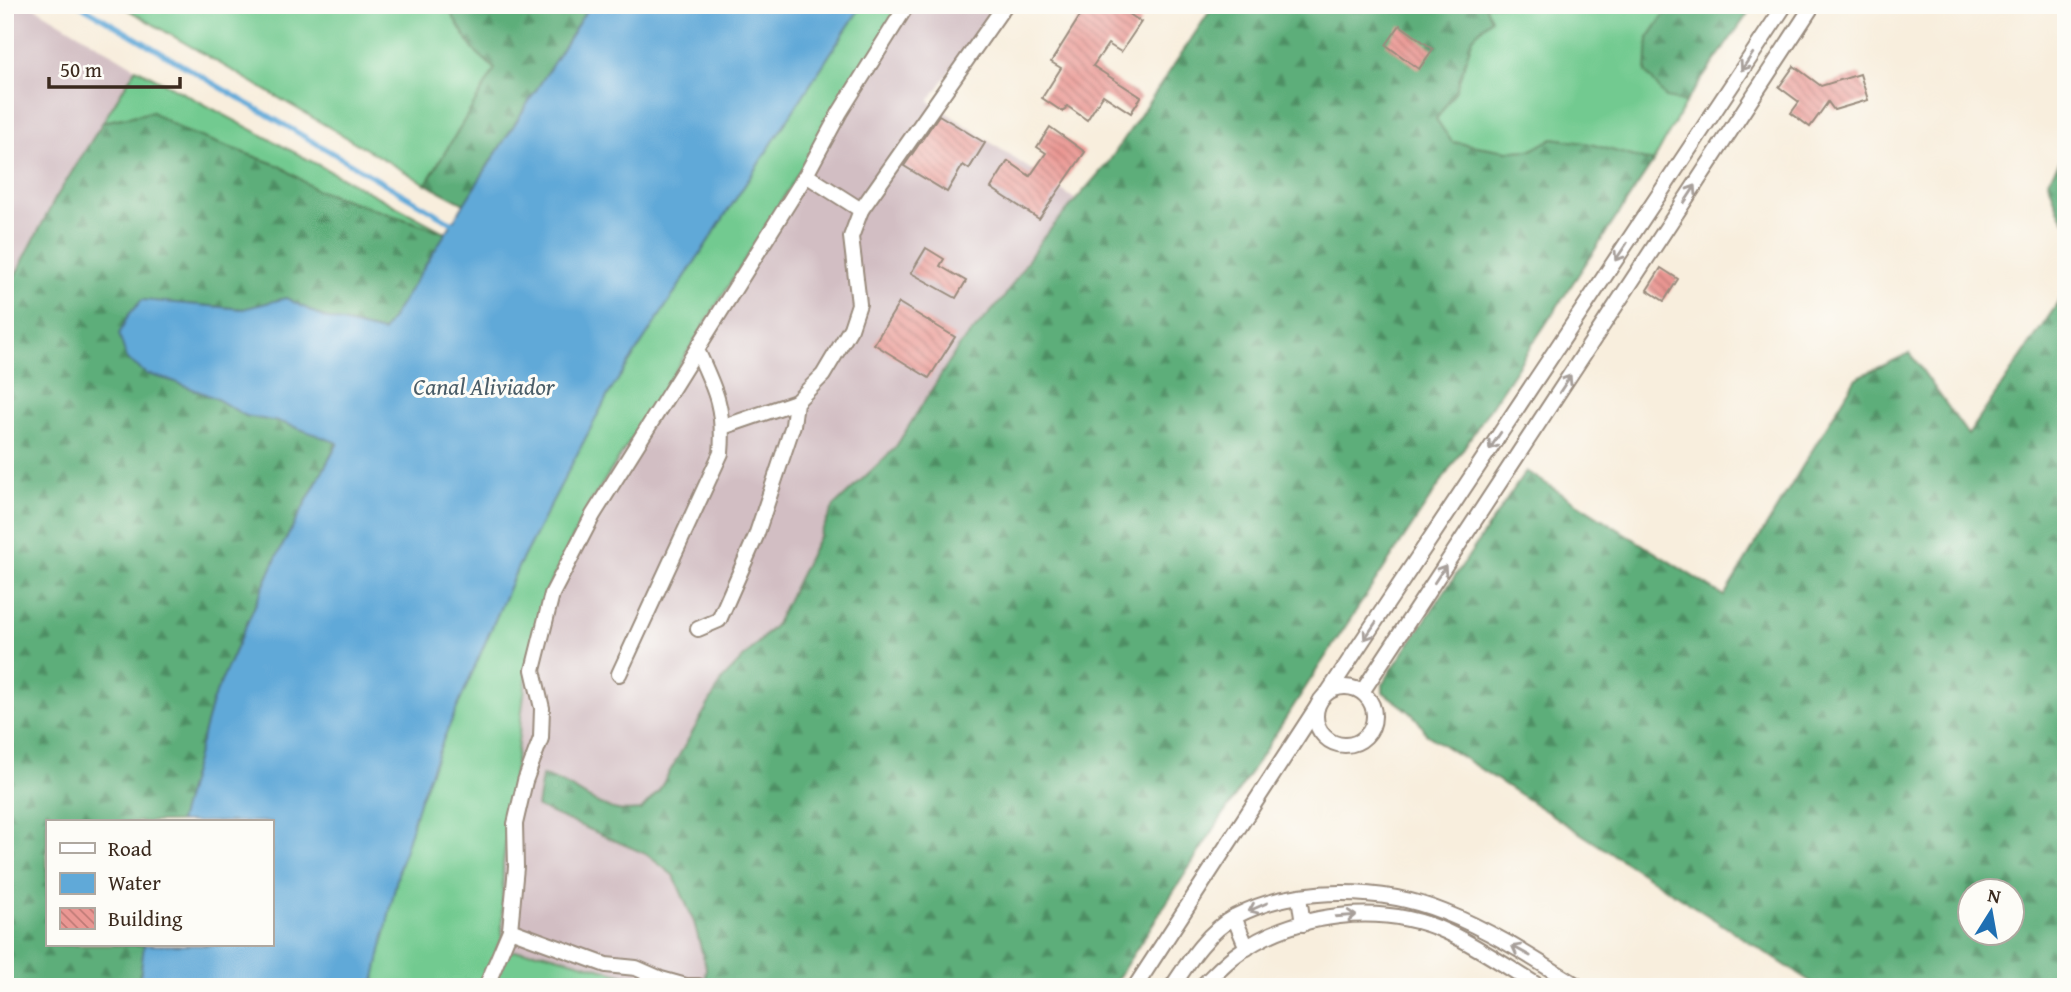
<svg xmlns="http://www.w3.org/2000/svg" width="2071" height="992" font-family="'Gentium Book Plus',serif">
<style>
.industrial{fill:#d2bec3}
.grass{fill:#72ca90;stroke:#567a57;stroke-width:2}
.forest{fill:url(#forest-firs);stroke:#4c6c4c;stroke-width:2;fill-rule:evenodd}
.water{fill:#60a9d8;stroke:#4e6a7b;stroke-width:2}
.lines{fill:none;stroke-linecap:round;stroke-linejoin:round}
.stream{stroke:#60a9d8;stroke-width:5}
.building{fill:url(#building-back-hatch)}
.minor-casing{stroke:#9a8c7e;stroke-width:18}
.minor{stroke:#fff;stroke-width:14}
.oneway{stroke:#a79f9a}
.labels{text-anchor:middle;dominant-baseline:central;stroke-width:6;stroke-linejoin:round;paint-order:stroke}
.water-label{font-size:24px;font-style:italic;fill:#4a5d68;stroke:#fdfcf7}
</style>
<defs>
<pattern id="forest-firs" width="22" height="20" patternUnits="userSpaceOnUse" patternTransform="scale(1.75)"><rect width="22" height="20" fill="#5dae7a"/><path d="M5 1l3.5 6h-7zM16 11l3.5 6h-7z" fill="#4e8e63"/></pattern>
<pattern id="building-back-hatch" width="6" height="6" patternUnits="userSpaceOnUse" patternTransform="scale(1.75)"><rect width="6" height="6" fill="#ea9793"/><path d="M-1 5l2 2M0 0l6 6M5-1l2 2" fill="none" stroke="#bf7b77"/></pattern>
</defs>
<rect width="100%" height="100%" fill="#fdfcf7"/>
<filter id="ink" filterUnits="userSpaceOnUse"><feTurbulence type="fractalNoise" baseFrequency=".0143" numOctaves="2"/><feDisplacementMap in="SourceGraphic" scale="14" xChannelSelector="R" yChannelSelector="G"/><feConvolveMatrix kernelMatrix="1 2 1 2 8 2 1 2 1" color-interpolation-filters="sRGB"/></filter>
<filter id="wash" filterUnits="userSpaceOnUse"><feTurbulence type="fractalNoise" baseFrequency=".00686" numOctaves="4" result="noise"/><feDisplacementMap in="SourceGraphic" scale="28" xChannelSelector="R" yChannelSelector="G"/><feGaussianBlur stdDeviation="1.57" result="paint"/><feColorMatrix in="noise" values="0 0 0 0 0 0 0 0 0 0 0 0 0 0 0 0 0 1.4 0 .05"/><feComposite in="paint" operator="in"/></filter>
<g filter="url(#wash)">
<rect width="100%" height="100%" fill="#f8eedd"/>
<!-- industrial -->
<g class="industrial">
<path d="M5,5H31L136,68L55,199L5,295Z"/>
<path d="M903,5H996L929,101L1076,200L1041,240L1003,299L959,346L895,448L834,506L776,624L723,680L658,792L641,810L619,811L587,798L557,779L537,807L646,854L674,876L694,922L706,967L705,987H667L589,965L508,951L502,940L503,864L527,670L546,593L588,506L688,351Z"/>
</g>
<!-- grass -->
<g class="grass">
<path d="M120,5H446L473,49L495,69L426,184Z"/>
<path d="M862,5H903L688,351L588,506L546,593L527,670L503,864L502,940L508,951L542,952L667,987H373L399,869L419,802L444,738L517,569L608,395Z"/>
<path d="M1485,5H1671L1648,38L1666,97L1686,102L1653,162L1590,144L1553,138L1532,150L1507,151L1452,142L1436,120L1456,90L1473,37L1491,19Z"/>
<path d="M136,68L446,233L316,190L280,166L184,131L152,112L103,122Z"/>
</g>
<!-- forest -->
<g class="forest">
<path d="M446,5H590L464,204L426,184L495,69L473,49Z"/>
<path d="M1214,5H1485L1491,19L1473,37L1456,90L1436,119L1452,142L1507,151L1532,150L1553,138L1590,144L1653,162L1320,665L1112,987H705L706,967L694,922L674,876L646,854L537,807L542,776C569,781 590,805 618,810C625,812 634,810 641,810L658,792L723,679L776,624L834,506L895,448L959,346L1003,299L1041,240L1108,163Z"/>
<path d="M1671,5H1754L1686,102L1666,98L1646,72L1648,38Z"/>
<path d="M152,112L184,131L280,166L316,190L446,233L383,332L325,318L286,298L244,309L142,300L147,374L173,381L215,398L246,416L284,423L338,442L277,556L212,702L179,822H47V945H144L139,987H5V295L55,199L103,122Z"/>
<path d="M2066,152V222L2058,210L2048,180Z"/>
<path d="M2066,285V987H1819L1426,734C1417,713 1401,706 1383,692V684L1386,678L1526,471L1724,596L1856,378L1910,353L1968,435L2064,294ZM2011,890V932H1969V890Z"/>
</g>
<!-- water -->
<path class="water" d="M590,5H862L608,395L517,569L444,738L419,802L399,869L373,987H139L144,945H271V822H179L212,702L277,556L338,443L284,423L246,416L215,398L173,381L147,374L127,359L119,334L129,314L142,300L243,309L286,298L325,318L383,332Z"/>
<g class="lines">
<!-- stream -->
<path class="stream" d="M80,5L452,223"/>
</g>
<g id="blocks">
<!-- building -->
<g class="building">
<path d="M1087,5H1116L1141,22L1121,52L1108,44L1093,66L1141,97L1131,113L1103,95L1087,120L1067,106L1063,112L1042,98L1061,68L1051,62Z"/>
<path d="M1400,25L1433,49L1419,69L1386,45Z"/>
<path d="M1794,66L1821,86L1860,74L1868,100L1834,110L1828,102L1810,127L1791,113L1799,102L1779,87Z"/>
<path d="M939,115L985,143L969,169L963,165L947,192L904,166Z"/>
<path d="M1050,127L1085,152L1039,219L991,188L1008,161L1030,176L1046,153L1037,147Z"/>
<path d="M926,248L944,259L940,266L966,281L956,298L911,273Z"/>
<path d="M1661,268L1678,279L1664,301L1647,290Z"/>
<path d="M899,303L955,337L929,378L874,344Z"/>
</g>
</g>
</g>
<g filter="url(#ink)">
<use href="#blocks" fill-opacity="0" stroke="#9a8c7e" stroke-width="2"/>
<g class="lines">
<defs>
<g id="minor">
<path d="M806,175L861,210L1005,5"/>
<path d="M723,427L796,402"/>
<path d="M698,629L719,620L756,536L793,425L796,402L823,375L851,328L859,304L851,237L861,210"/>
<path d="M619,674L721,453C725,408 715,389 697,350"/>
<circle cx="1345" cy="716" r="29"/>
<path d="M1329,691L1785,5"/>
<path d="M1362,692L1813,5"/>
<path d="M1299,897L1303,924"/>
<path d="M1234,917L1247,948"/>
<path d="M510,930L606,965L636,968L661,979L686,986H699"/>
<path d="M486,987L510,930L516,867L515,824L525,781L541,738L542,708L533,670L552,594L593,515L806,175L840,112L907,5"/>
<path d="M1135,987L1317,707"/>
<path d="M1172,987C1189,961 1208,931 1236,916C1295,885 1383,887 1444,912C1492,931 1536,960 1579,987"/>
<path d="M1201,987C1213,976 1224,963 1237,954C1295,912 1382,902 1447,932C1479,947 1510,969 1540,987"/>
</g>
</defs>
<!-- minor casing -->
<use href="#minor" class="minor-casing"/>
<!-- minor -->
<use href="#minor" class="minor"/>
</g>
<!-- one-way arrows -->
<defs><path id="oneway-shaft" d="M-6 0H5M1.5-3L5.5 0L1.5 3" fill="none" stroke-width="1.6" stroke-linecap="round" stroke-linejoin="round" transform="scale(1.75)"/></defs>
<g class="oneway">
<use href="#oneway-shaft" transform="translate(1747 62) rotate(124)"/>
<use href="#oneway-shaft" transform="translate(1690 194) rotate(-57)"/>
<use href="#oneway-shaft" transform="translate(1621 252) rotate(124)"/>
<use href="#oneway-shaft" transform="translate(1565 384) rotate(-57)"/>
<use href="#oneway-shaft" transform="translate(1495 441) rotate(124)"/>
<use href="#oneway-shaft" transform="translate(1440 574) rotate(-57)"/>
<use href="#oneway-shaft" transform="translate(1370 631) rotate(124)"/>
<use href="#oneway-shaft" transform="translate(1258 907) rotate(156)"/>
<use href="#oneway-shaft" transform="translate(1346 916) rotate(-4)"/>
<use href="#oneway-shaft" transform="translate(1521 951) rotate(-151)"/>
</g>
</g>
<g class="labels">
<!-- water labels -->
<g class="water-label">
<text x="484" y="386">Canal Aliviador</text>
</g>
</g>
<!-- margin -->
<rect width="2071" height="992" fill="none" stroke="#fdfcf7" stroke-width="28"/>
<!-- legend -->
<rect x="46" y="820" width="228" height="126" fill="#fdfcf7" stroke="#afa8a0" stroke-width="2"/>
<rect x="60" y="843" width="35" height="10" fill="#ffffff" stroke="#afa8a0" stroke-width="2"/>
<text x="108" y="856" font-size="21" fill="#3b2a1e">Road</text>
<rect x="60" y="873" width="35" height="21" fill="#60a9d8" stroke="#afa8a0" stroke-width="2"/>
<text x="108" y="890" font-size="21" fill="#3b2a1e">Water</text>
<rect x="60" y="908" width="35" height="21" fill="url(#building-back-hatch)" stroke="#afa8a0" stroke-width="2"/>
<text x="108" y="926" font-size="21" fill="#3b2a1e">Building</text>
<!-- north arrow -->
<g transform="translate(1991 912) rotate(11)"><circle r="33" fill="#fdfcf7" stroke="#afa8a0" stroke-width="2"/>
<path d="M0-5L12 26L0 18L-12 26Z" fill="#1f6fb2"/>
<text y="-10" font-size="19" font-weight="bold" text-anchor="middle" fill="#3b2a1e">N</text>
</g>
<!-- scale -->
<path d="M49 77v10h131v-10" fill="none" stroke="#3b2a1e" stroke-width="3.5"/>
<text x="60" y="77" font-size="21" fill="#3b2a1e" stroke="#fdfcf7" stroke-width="5" paint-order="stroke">50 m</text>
</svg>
